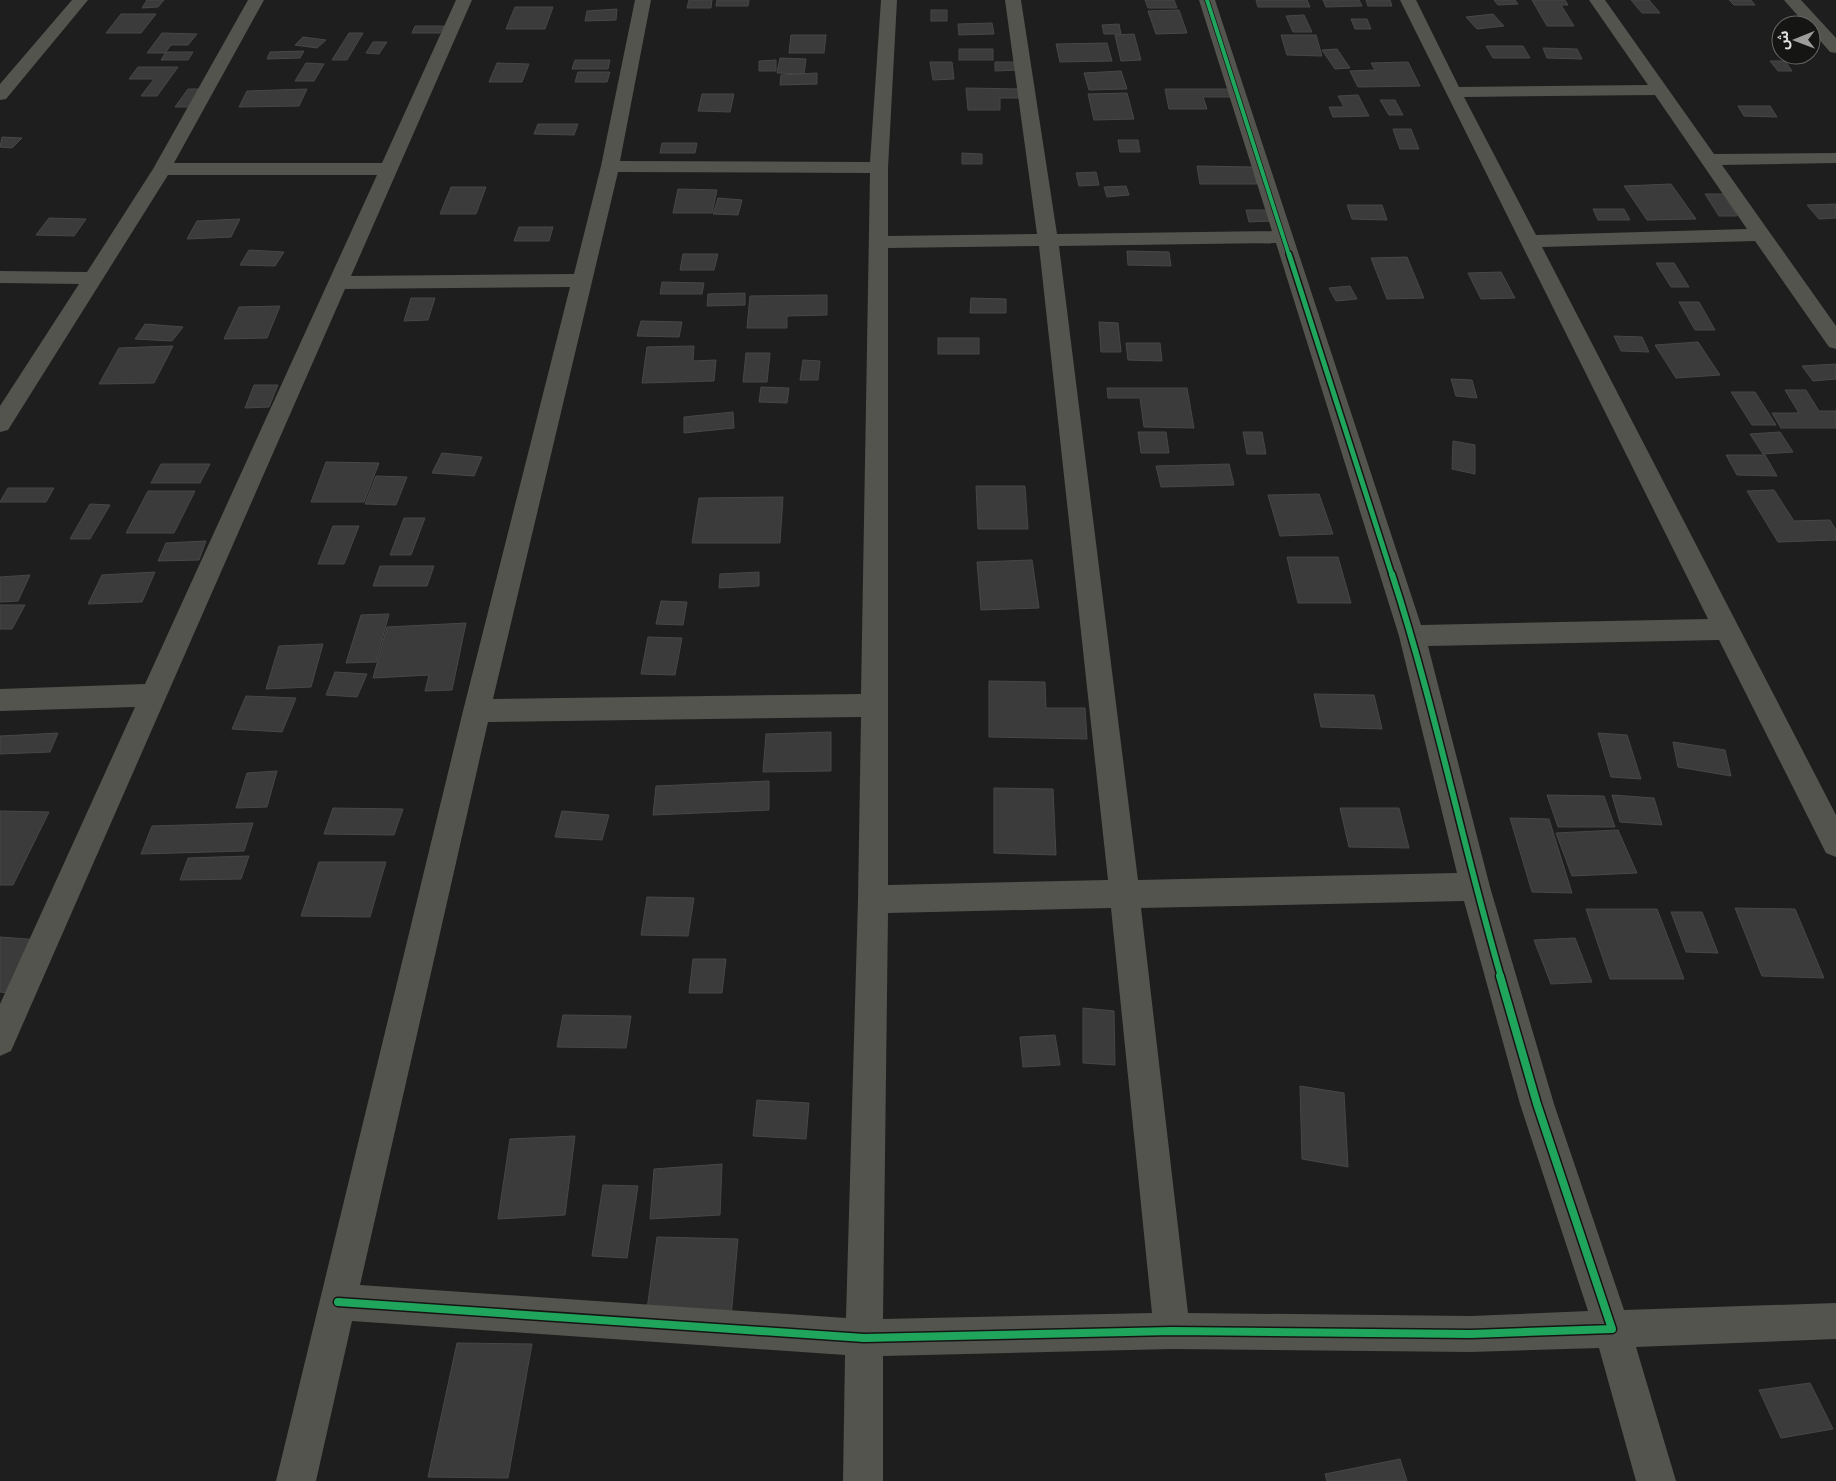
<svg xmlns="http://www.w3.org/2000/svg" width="1836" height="1481" font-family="'Playfair Display','Noto Sans Arabic',serif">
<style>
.building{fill:#3b3b3b;stroke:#474747}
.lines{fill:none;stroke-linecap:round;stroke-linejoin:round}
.minor{fill:#53544e;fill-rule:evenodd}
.cycleway-far3-casing{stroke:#151614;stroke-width:5.5}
.cycleway-far2-casing{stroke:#151614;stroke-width:8}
.cycleway-far1-casing{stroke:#151614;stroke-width:9}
.cycleway-casing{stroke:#151614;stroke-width:11}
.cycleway-far3{stroke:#20a55d;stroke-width:4}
.cycleway-far2{stroke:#20a55d;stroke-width:5}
.cycleway-far1{stroke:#20a55d;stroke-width:6}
.cycleway{stroke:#20a55d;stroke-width:8}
</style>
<rect width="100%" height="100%" fill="#1e1e1e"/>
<!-- building -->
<g class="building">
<path d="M147,0H164L158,7L142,8Z"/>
<path d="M689,0H712L711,8H687Z"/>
<path d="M717,0H749L748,6H716Z"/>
<path d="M1145,0H1174L1177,8H1148Z"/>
<path d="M1256,0H1307L1310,7H1258Z"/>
<path d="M1323,0H1359L1362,6L1326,7Z"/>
<path d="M1366,0H1390L1392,6H1368Z"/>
<path d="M1494,0H1515L1518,4L1498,5Z"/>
<path d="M1532,0H1565L1568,5H1561L1574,26H1547Z"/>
<path d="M1631,0H1649L1660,13H1642Z"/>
<path d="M1729,0H1751L1755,5H1734Z"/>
<path d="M515,7H553L545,29H506Z"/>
<path d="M617,9L616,20L585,21L587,11Z"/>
<rect x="931" y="10" width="16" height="11"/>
<path d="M1179,10L1187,33L1156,34L1148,11Z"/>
<path d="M121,14H156L141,33H106Z"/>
<path d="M1493,14L1504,26L1477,29L1466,17Z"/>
<path d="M1304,15L1312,32H1293L1286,16Z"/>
<path d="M1351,19H1367L1371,29H1355Z"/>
<path d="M992,23L994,34L959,35L958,24Z"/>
<path d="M1119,24L1121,34H1104L1102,25Z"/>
<path d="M415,26H444L440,33H412Z"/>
<path d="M162,33L197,34L188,45H171L165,53H147Z"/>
<path d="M349,33H363L347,60H332Z"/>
<path d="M1134,34L1141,60L1121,61L1115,35Z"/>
<path d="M791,35H826L824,53H789Z"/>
<path d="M1281,35H1316L1322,56L1287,55Z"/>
<path d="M303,37L326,40L317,48L295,45Z"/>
<path d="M373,42H387L379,54L366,53Z"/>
<path d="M1107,43L1112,61L1060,62L1056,44Z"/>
<path d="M1486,46H1523L1530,58H1493Z"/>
<path d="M1543,48L1577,49L1582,59L1547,58Z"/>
<rect x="959" y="49" width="34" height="11"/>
<path d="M1337,49L1350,68L1335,69L1322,50Z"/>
<path d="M304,51L300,58L267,59L270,52Z"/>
<path d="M166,52H193L188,60H161Z"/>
<path d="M780,58L806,59L804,74L777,73Z"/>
<path d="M575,60H610L608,69H572Z"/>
<path d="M776,60V71H759V61Z"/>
<path d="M1770,61H1785L1792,71H1778Z"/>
<path d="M930,62H952L954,79L933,80Z"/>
<path d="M995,62H1017V70L995,71Z"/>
<path d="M1408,62L1420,86L1358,87L1350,71L1375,70L1371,63Z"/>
<path d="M306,63L324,64L314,81H295Z"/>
<path d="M497,63L529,64L522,82H489Z"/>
<path d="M138,67H178L157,96H141L154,79H129Z"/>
<path d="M1121,71L1127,89L1089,90L1084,73Z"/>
<path d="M578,72H610L607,82H575Z"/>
<path d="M817,73V84L780,85L781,75Z"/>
<path d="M966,88L1021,89L1022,98H1000V110H968Z"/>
<path d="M188,89H208L195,107H175Z"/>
<path d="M307,89L299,106L239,107L247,91Z"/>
<path d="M1165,89H1229L1231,97H1203L1207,109H1169Z"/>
<path d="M1127,93L1134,119L1094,120L1088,94Z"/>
<path d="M702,94H734L730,112L698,111Z"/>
<path d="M1358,95L1369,116L1333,117L1329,107H1344L1338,96Z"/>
<path d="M1380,100H1395L1403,115H1389Z"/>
<path d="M1738,106H1770L1777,117L1744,116Z"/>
<path d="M538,124H578L574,135L534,134Z"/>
<path d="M1393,129H1411L1419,149H1400Z"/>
<path d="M2,137L22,138L12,148L0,147Z"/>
<path d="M1118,140H1138L1140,152H1120Z"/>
<path d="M662,143H697L695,153H660Z"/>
<path d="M962,153L982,154V164H962Z"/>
<path d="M1197,166L1253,167L1257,184H1200Z"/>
<path d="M1096,172L1099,185L1079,186L1076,173Z"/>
<path d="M1671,184L1696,219L1647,220L1624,186Z"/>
<path d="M1126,186L1129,195L1107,197L1104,187Z"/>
<path d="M451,187H486L476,214H440Z"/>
<path d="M678,189L717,190L712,213H673Z"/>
<path d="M1705,194H1724L1737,216H1719Z"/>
<path d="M718,198L742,200L738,215L713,214Z"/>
<path d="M1836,204V218L1819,219L1807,205Z"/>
<path d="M1347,205H1382L1387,220L1352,219Z"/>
<path d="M1593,209H1624L1630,220H1598Z"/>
<path d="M1246,210H1267L1271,221L1249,222Z"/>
<path d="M49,218L86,219L74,236L36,235Z"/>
<path d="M240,219L231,237L187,239L197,221Z"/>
<path d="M519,227H553L549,241H514Z"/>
<path d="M249,250L284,252L275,266L240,265Z"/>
<path d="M1127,251L1169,252L1171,266L1128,265Z"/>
<path d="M683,254H718L714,270H680Z"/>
<path d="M1407,257L1424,298L1387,299L1371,258Z"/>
<path d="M1656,263H1674L1689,287H1671Z"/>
<path d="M1501,272L1515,298L1481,299L1468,273Z"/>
<path d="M662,282L704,283L702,294H660Z"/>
<path d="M1350,286L1357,299L1336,301L1329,288Z"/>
<path d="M745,293V305L707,306L708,294Z"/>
<path d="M827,295V315L787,316V328H747L750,296Z"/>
<path d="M411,298H435L428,320L404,321Z"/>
<path d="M971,298L1006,299V313H970Z"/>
<path d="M1679,302H1699L1715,330H1695Z"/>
<path d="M280,306L267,338L224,339L239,307Z"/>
<path d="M641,321L682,322L679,337L637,336Z"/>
<path d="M1099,322L1118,323L1121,352H1101Z"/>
<path d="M145,324L183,327L172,341L135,339Z"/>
<path d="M1614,336L1642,337L1649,352L1621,351Z"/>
<rect x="938" y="338" width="41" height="16"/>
<path d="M1698,342L1720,375L1676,378L1655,345Z"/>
<path d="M1126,343H1160L1162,361L1128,360Z"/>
<path d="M173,346L154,383L99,384L119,348Z"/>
<path d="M694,346L693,361L716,360L714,381L642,383L647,347Z"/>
<path d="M746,353H770L767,382H743Z"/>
<path d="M803,360L820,361L818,380H800Z"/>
<path d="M1836,364V379L1813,381L1802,366Z"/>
<path d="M1451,379L1472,380L1477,398L1456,396Z"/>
<path d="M254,385H278L269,407L245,408Z"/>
<path d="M761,387L789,388L787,403L759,402Z"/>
<path d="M1107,388H1187L1194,428L1144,427L1140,398H1108Z"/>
<path d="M1785,390H1806L1819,411H1836V428H1781L1772,413H1799Z"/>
<path d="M1731,392H1755L1776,425H1752Z"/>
<path d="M733,412L734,428L684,433V417Z"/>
<path d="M1138,432H1166L1169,453H1141Z"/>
<path d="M1243,432H1262L1266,454H1247Z"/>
<path d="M1780,432L1793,452L1763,454L1750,434Z"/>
<path d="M1453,441L1475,445V474L1452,469Z"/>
<path d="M442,453L482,457L474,476L432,473Z"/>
<path d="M1726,455H1765L1777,476L1737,475Z"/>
<path d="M326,462L379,463L364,502H311Z"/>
<path d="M161,464H210L200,483H151Z"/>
<path d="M1229,464L1234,485L1161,487L1156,466Z"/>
<path d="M376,476L407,477L396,505L365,504Z"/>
<path d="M976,486H1025L1028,529H978Z"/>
<path d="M8,488H54L46,502H0Z"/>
<path d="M1774,490L1794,521L1830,520L1836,530V540L1778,542L1747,491Z"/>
<path d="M148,491H195L174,533H126Z"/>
<path d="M1319,494L1333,534L1280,536L1268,495Z"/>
<path d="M783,497L780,543H692L699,498Z"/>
<path d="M90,504L110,505L90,539H70Z"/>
<path d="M404,518H425L411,555H390Z"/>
<path d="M333,526H359L344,564H318Z"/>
<path d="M206,541L199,560L158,561L166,543Z"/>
<path d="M1287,557H1338L1351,603H1298Z"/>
<path d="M1032,560L1039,608L981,610L977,562Z"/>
<path d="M380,566H434L427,586H373Z"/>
<path d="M155,572L142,602L88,604L102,575Z"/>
<path d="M759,572V586L719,588L720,574Z"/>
<path d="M30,575L18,601L0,602V577Z"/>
<path d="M661,601L687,602L683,625L656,624Z"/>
<path d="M0,605H25L12,629H0Z"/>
<path d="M389,614L376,662L346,663L361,615Z"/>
<path d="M466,623L452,690L425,691L429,675L373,678L387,627Z"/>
<path d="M648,637L682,638L675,675L641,674Z"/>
<path d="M323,644L311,687L266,689L279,646Z"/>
<path d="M335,672L367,674L357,697L326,695Z"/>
<path d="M989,681L1045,682L1046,708H1085L1087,739L989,737Z"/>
<path d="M1314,694L1374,695L1382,729L1321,727Z"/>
<path d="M246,696L296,698L282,732L232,729Z"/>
<path d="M831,732V771L763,772L766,734Z"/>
<path d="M58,733L50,752L0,754V736Z"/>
<path d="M1598,733L1627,735L1641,779L1611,777Z"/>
<path d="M1673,742L1725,750L1731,776L1678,767Z"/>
<path d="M277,771L267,807L236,808L247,773Z"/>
<path d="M769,781V810L653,815L656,786Z"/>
<path d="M994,788L1053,789L1056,855L994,853Z"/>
<path d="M1547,795L1604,796L1615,827H1558Z"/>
<path d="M1612,795L1654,798L1662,825L1620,822Z"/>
<path d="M333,808L403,809L394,835L324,834Z"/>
<path d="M1340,808H1399L1409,848L1349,847Z"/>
<path d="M0,811L49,812L13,885H0Z"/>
<path d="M562,811L609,815L602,840L555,837Z"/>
<path d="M1510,818L1549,819L1572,893L1532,892Z"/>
<path d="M253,823L244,851L141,854L152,826Z"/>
<path d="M1618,830L1637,873L1572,876L1556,833Z"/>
<path d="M249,856L241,879L180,880L188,858Z"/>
<path d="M319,862H386L370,917L301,916Z"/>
<path d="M647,897L694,898L688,936L641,935Z"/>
<path d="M1735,908L1795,909L1824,978L1762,976Z"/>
<path d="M1586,909H1657L1684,979H1610Z"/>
<path d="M1671,912H1702L1718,953L1686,952Z"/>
<path d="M0,937L55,941L27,995L0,992Z"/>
<path d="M1575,938L1592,982L1551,984L1534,940Z"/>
<path d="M693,959H726L722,993H689Z"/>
<path d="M1083,1008L1114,1011L1115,1065L1083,1063Z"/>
<path d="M563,1015L631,1016L626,1048L557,1047Z"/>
<path d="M1055,1035L1060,1065L1023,1067L1020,1037Z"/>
<path d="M1300,1086L1344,1093L1348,1167L1302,1159Z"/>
<path d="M757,1100L809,1103L806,1139L753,1136Z"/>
<path d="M575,1136L565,1215L498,1219L510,1139Z"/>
<path d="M722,1164L720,1215L650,1219L654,1169Z"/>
<path d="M603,1185L638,1186L627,1258L592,1256Z"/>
<path d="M657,1237L738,1239L729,1340L643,1338Z"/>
<path d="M457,1343L532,1344L508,1478L428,1477Z"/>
<path d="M1810,1383L1833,1429L1781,1438L1759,1390Z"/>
<path d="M1400,1459L1407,1481H1327L1325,1474Z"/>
</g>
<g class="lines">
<!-- minor -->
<g class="minor">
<path d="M72,0H88L6,99L0,100V84Z"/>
<path d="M248,0H264L174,163H382L456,0H472L351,276L574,274L601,166L635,0H651L620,161L870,162L881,0H897L888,168V236L1037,234L1005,0H1021L1057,234L1272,231L1199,0H1215L1421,625L1708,619L1400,0H1416L1459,87L1648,85L1589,0H1605L1714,154L1836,153V163L1722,165L1836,326V349L1829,347L1755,241L1542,247L1836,815V857L1826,853L1719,640L1428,646L1490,887L1554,1104L1624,1310L1836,1303V1339L1636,1347L1676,1481H1636L1599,1348L1471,1352L1172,1349L883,1356V1481H843L845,1355L352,1321L316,1481H276L463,711L570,287L345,289L11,1051L0,1056V1004L135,707L0,711V689L145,684L377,175H168L8,430L0,432V406L79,284L0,283V271L87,272L153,169ZM1655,95L1747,229L1536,235L1464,97ZM618,172L870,173L861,694L493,699ZM1276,243L1399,636L1457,873L1138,880L1059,246ZM1039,246L1108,880L888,885V248ZM861,717L858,899L846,1318L360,1285L488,722ZM1464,901L1520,1104L1588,1311L1471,1316L1188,1313L1141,908ZM1111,908L1152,1313L883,1319L888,913Z"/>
<path d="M1784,0H1801L1836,38V53L1830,52L1811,30V25H1806Z"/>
</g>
<defs>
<path id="cycleway-far3" d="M1207,0L1289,255"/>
<path id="cycleway-far2" d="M1289,254L1392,575"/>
<path id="cycleway-far1" d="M1392,574C1435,706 1462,843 1501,977"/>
<path id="cycleway" d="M338,1302L864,1338L1172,1331L1471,1334L1612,1329L1537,1104L1500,976"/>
</defs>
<!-- cycleway-far3 casing -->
<use href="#cycleway-far3" class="cycleway-far3-casing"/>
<!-- cycleway-far2 casing -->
<use href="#cycleway-far2" class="cycleway-far2-casing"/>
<!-- cycleway-far1 casing -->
<use href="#cycleway-far1" class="cycleway-far1-casing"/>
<!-- cycleway casing -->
<use href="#cycleway" class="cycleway-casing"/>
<!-- cycleway-far3 -->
<use href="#cycleway-far3" class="cycleway-far3"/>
<!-- cycleway-far2 -->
<use href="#cycleway-far2" class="cycleway-far2"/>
<!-- cycleway-far1 -->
<use href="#cycleway-far1" class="cycleway-far1"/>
<!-- cycleway -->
<use href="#cycleway" class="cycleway"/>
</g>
<!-- north arrow -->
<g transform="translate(1796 40) rotate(269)"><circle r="24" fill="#151614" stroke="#676766"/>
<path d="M0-4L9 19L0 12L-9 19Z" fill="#9d9d9c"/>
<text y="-8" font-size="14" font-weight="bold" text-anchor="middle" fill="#e1e1e0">ش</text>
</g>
</svg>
